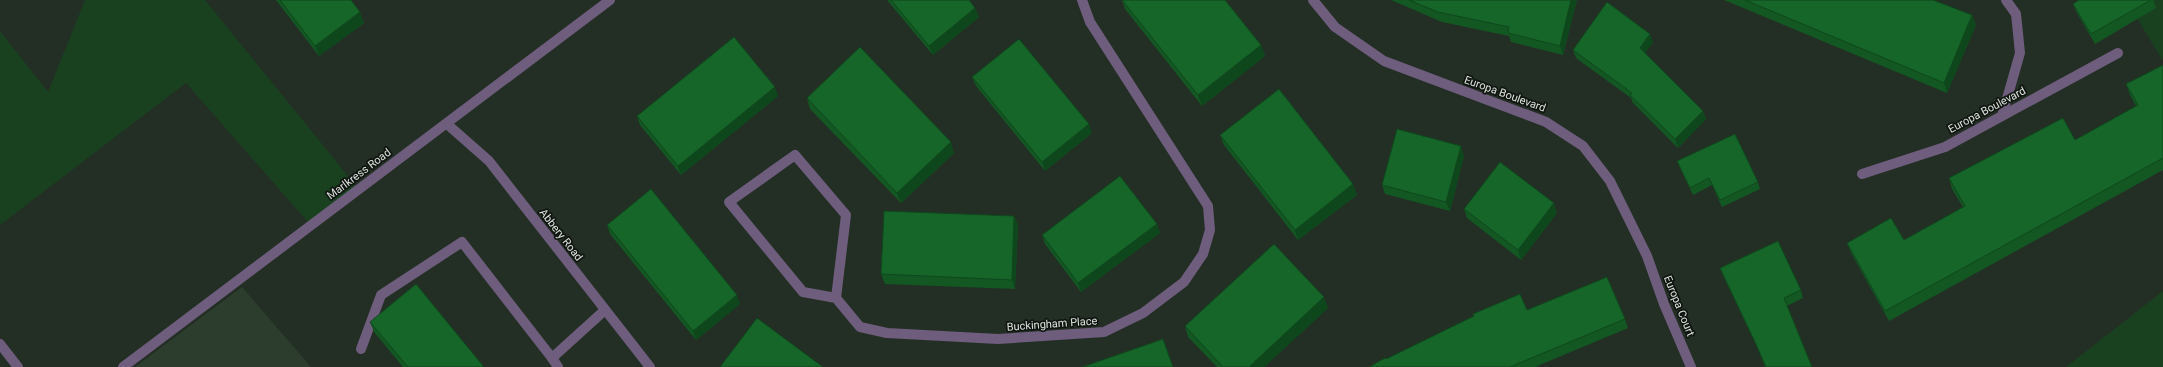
<svg xmlns="http://www.w3.org/2000/svg" width="2163" height="367" font-family="Roboto,sans-serif">
<style>
.built{fill:#2c3d2e}
.green{fill:#194120}
.lines{fill:none;stroke-linecap:round;stroke-linejoin:round}
.service{stroke:#6e5d7d;stroke-width:10}
.minor{stroke:#6e5d7d;stroke-width:10}
.tertiary{stroke:#6e5d7d;stroke-width:10}
.wall{fill:#135723}
.shaded-wall{fill:#0f471d}
.building{fill:#166529;stroke:#0f471d}
.labels{text-anchor:middle;dominant-baseline:central;stroke-width:3.5;stroke-linejoin:round;paint-order:stroke}
.street-label{font-size:11px;fill:#dce3dc;stroke:#101511}
</style>
<rect width="100%" height="100%" fill="#232f24"/>
<!-- built -->
<path class="built" d="M242,287L311,367H135Z"/>
<!-- green -->
<g class="green">
<path d="M85,0H205L361,192L314,229L186,83L0,225V31L48,92Z"/>
<path d="M2126,0H2163V61Z"/>
<path d="M2163,291V367H2066Z"/>
</g>
<g class="lines">
<!-- service -->
<g class="service">
<path d="M0,344L18,367"/>
<path d="M361,349L381,295L462,242L552,358L605,310"/>
<path d="M552,358L558,367"/>
</g>
<!-- minor -->
<g class="minor">
<path d="M1313,0L1335,27L1384,61L1546,122L1583,146L1610,181L1647,256L1664,304L1691,367"/>
<path d="M2002,116L2020,53L2016,14L2006,0"/>
<path d="M447,124L489,161L650,367"/>
<path d="M1862,174L1945,147L2118,53"/>
<path d="M836,298L846,215L795,155L729,202L803,292L836,298L860,327L887,333L998,339L1104,332L1143,313L1184,282L1203,254L1210,230L1208,206L1090,22L1082,0"/>
</g>
<!-- tertiary -->
<path class="tertiary" d="M123,367L610,0"/>
</g>
<!-- wall -->
<g class="wall">
<path d="M276,0H351L364,23L319,56Z"/>
<path d="M887,0H969L975,8L979,17L933,55Z"/>
<path d="M1122,0H1225L1261,45L1265,56L1202,106L1125,9Z"/>
<path d="M1391,0H1577L1563,55L1511,42L1509,36L1442,22Z"/>
<path d="M1724,0H1933L1972,15L1976,25L1947,93Z"/>
<path d="M2079,0H2153L2156,8L2095,44L2077,13L2073,4Z"/>
<path d="M1653,42L1645,53L1703,111L1706,119L1678,148L1633,103L1631,98L1576,58L1573,50Z"/>
<path d="M2163,65V170L1889,321L1851,253L1847,243L1904,240L1963,207L1952,189L1949,178L2075,140L2136,106L2130,95L2126,84Z"/>
<path d="M972,77L1092,133L1045,171L976,86Z"/>
<path d="M778,96L681,175L640,125L637,116Z"/>
<path d="M807,98L954,153L901,203L810,109Z"/>
<path d="M1220,135L1357,195L1298,240L1224,145Z"/>
<path d="M1464,156L1450,211L1385,194L1382,185Z"/>
<path d="M1677,161L1758,182L1760,189L1722,207L1712,185L1693,195L1680,168Z"/>
<path d="M1464,209L1557,213L1521,260L1467,218Z"/>
<path d="M1014,216L1018,225L1015,289L885,284L881,274Z"/>
<path d="M1157,224L1160,233L1081,292L1045,244L1042,235Z"/>
<path d="M607,225L740,304L696,340L610,234Z"/>
<path d="M1720,268L1801,290L1803,298L1787,306L1812,367H1765L1758,349L1723,276Z"/>
<path d="M1328,308L1264,367H1217L1188,337L1185,326Z"/>
<path d="M1527,310L1625,319L1628,328L1535,367H1369L1386,359Z"/>
<path d="M370,322L484,367H403L374,332Z"/>
</g>
<!-- shaded-wall -->
<g class="shaded-wall">
<path d="M1571,0H1577L1563,55L1560,46Z"/>
<path d="M975,8L979,17L933,55L929,46Z"/>
<path d="M360,12L364,23L319,56L315,46Z"/>
<path d="M1972,15L1976,25L1947,93L1944,83Z"/>
<path d="M1650,34L1653,42L1643,57L1640,48Z"/>
<path d="M1261,45L1265,56L1202,106L1198,95Z"/>
<path d="M775,87L778,96L681,175L678,166Z"/>
<path d="M1703,111L1706,119L1678,148L1675,139Z"/>
<path d="M1089,124L1092,133L1045,171L1042,162Z"/>
<path d="M951,142L954,153L901,203L897,193Z"/>
<path d="M1461,146L1464,156L1450,211L1446,202Z"/>
<path d="M1353,184L1357,195L1298,240L1295,230Z"/>
<path d="M1554,203L1557,213L1521,260L1518,250Z"/>
<path d="M1014,216L1018,225L1015,289L1012,280Z"/>
<path d="M1157,224L1160,233L1081,292L1078,283Z"/>
<path d="M737,295L740,304L696,340L693,331Z"/>
<path d="M1324,297L1328,308L1264,367H1249Z"/>
</g>
<!-- building -->
<g class="building">
<path d="M280,0H351L360,12L315,46Z"/>
<path d="M891,0H969L975,8L929,46Z"/>
<path d="M1122,0H1225L1261,45L1198,95Z"/>
<path d="M1409,0H1571L1560,46L1508,33L1509,27L1438,12Z"/>
<path d="M1745,0H1933L1972,15L1944,83Z"/>
<path d="M2079,0H2151L2091,34L2073,4Z"/>
<path d="M1607,2L1650,34L1640,48L1703,111L1675,139L1630,95L1632,93L1573,50Z"/>
<path d="M734,37L775,87L678,166L637,116Z"/>
<path d="M1019,39L1089,124L1042,162L972,77Z"/>
<path d="M860,47L951,142L897,193L807,98Z"/>
<path d="M2163,65V158L1885,311L1847,243L1891,218L1904,240L1965,206L1949,178L2063,118L2075,140L2138,105L2126,84Z"/>
<path d="M1279,89L1353,184L1295,230L1220,135Z"/>
<path d="M1397,129L1461,146L1446,202L1382,185Z"/>
<path d="M1735,134L1758,182L1720,200L1709,178L1690,188L1677,161Z"/>
<path d="M1500,162L1554,203L1518,250L1464,209Z"/>
<path d="M1120,176L1157,224L1078,283L1042,235Z"/>
<path d="M651,189L737,295L693,331L607,225Z"/>
<path d="M884,211L1014,216L1012,280L881,274Z"/>
<path d="M1778,241L1801,290L1784,298L1812,367H1766L1755,342L1720,268Z"/>
<path d="M1274,244L1324,297L1249,367H1223L1185,326Z"/>
<path d="M1607,277L1625,319L1510,367H1369L1385,358L1386,359L1474,316L1473,314L1520,294L1527,310Z"/>
<path d="M416,284L484,367H408L370,322Z"/>
<path d="M757,318L823,367H720Z"/>
<path d="M1163,339L1173,367H1082Z"/>
</g>
<g class="labels">
<!-- street labels -->
<g class="street-label">
<text transform="translate(1505 94) rotate(20)">Europa Boulevard</text>
<text transform="translate(1987 110) rotate(-28)">Europa Boulevard</text>
<text transform="translate(359 174) rotate(-37)">Marlkress Road</text>
<text transform="translate(561 235) rotate(52)">Abbery Road</text>
<text transform="translate(1679 306) rotate(68)">Europa Court</text>
<text transform="translate(1052 324) rotate(-4)">Buckingham Place</text>
</g>
</g>
</svg>
